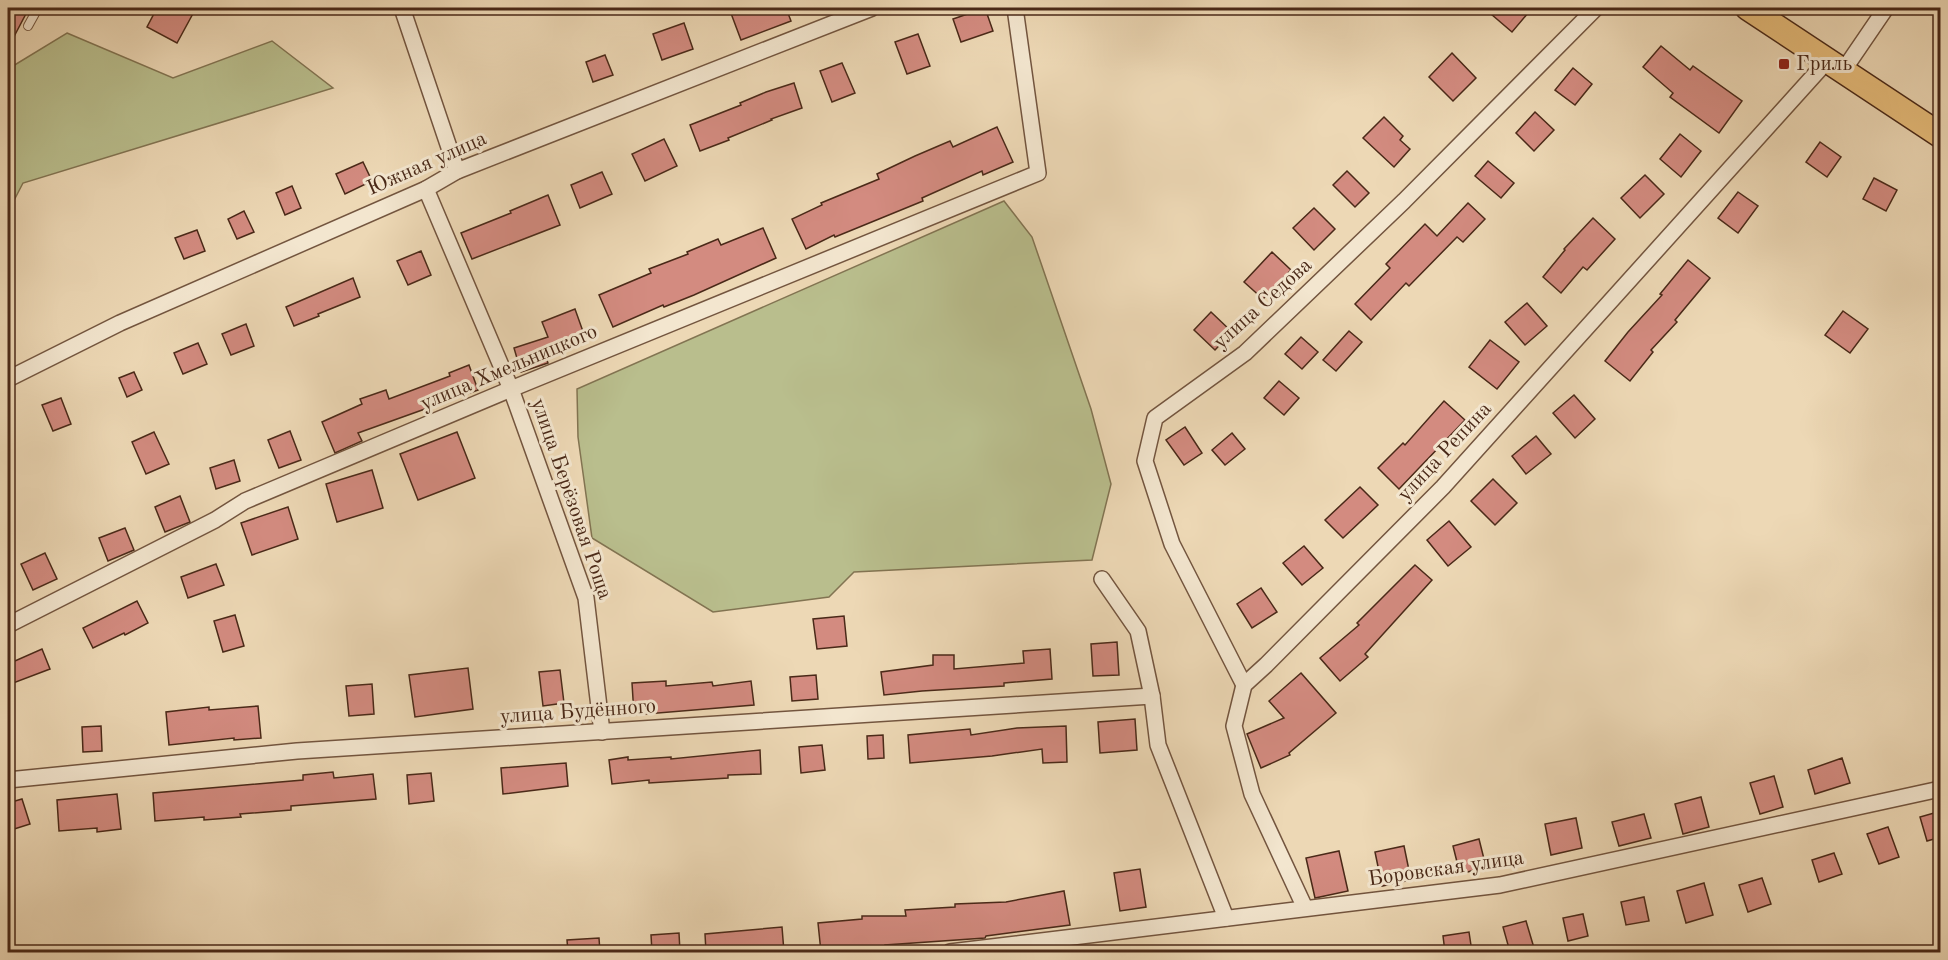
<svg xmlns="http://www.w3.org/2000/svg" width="1948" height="960" font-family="'Old Standard TT',serif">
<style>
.green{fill:#b9be8d;stroke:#827452;stroke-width:1.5}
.building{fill:#d38b80;stroke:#4a2918;stroke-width:1.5}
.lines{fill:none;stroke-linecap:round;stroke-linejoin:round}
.service-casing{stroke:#73553f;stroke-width:10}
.minor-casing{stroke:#73553f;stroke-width:18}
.primary-casing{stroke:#4a2918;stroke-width:27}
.service{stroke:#f3e6cf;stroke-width:8}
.minor{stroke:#f3e6cf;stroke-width:15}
.primary{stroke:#e6bc7a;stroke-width:24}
.poi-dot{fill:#8f2418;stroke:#f3e6cf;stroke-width:2}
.labels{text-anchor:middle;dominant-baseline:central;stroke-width:6;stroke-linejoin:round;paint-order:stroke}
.poi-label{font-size:21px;fill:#4a2918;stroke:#f3e6cf;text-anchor:start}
.street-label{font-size:21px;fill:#4a2918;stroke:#f3e6cf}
</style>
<rect width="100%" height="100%" fill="#edd8b5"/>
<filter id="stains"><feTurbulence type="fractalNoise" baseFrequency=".00333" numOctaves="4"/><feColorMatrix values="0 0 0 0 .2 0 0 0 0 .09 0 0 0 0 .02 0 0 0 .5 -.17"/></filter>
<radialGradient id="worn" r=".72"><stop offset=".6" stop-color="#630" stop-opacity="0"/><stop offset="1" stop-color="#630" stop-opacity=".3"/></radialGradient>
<!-- green -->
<g class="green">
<path d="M67,33L173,78L272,41L333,88L23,183L8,212V69Z"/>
<path d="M1004,201L1032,237L1091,409L1111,484L1092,560L854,572L829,597L713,612L592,538L578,437L577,389Z"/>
</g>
<!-- building -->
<g class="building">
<path d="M8,8H29L8,48Z"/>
<path d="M157,8H196L177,43L147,27Z"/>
<path d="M729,8H786L791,21L741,40Z"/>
<path d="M985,8L993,31L961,42L953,19Z"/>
<path d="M1484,8H1522L1528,13L1512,32Z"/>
<path d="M684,23L693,49L662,60L653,34Z"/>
<path d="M918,34L930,66L907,74L895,42Z"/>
<path d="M1661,46L1690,70L1693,66L1742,101L1719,133L1670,97L1673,93L1643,67Z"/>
<path d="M1452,53L1476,78L1453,101L1429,77Z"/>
<path d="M605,55L613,75L593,82L586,62Z"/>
<path d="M842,63L855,93L832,102L820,71Z"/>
<path d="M1573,68L1592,84L1575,105L1555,90Z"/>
<path d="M794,83L802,108L771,119L772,120L728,138L729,140L700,151L690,125L741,105L740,103L766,92Z"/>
<path d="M1535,112L1554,130L1534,151L1516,133Z"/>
<path d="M1384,117L1403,136L1400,140L1410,149L1394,167L1363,138Z"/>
<path d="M997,127L1013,162L983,175L982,171L922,198L923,201L835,237L834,235L806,249L792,219L822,205L821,203L879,179L877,174L915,156L950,141L953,147Z"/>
<path d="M1680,134L1701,151L1681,177L1660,159Z"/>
<path d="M664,139L677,166L645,181L632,154Z"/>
<path d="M1820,142L1841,157L1827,177L1806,162Z"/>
<path d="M1488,161L1514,183L1501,198L1475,176Z"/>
<path d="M363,162L372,181L345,194L336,174Z"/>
<path d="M1347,171L1369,193L1355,207L1333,185Z"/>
<path d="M602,172L612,194L580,208L571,185Z"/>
<path d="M1645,175L1664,194L1640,218L1621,198Z"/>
<path d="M1874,178L1897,190L1886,211L1863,199Z"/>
<path d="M292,186L301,208L285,215L276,193Z"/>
<path d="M1738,192L1758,206L1738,233L1718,218Z"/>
<path d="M548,195L560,225L472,259L461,233L511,213L510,211Z"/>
<path d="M1468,203L1485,219L1463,242L1457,237L1409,286L1406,283L1371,320L1355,304L1390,268L1386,264L1425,224L1437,236Z"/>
<path d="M1314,208L1335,229L1314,250L1293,228Z"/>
<path d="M244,211L254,232L237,239L228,219Z"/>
<path d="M1593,218L1615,239L1587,270L1583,267L1561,293L1543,277L1565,250L1564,249Z"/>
<path d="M763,228L776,258L694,295L664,307L663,305L613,327L599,295L651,273L649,269L688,254L687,252L718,239L721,245Z"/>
<path d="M197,230L205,251L184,259L175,238Z"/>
<path d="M421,251L431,275L408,285L397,261Z"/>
<path d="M1272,252L1291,270L1263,299L1244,282Z"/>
<path d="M1688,260L1710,278L1675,320L1677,322L1651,350L1653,352L1630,381L1605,361L1628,332L1662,295L1660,294Z"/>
<path d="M353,278L360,297L318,314L319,316L294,326L286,307Z"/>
<path d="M1527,303L1547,326L1525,345L1505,322Z"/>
<path d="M575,309L586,340L545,355L548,363L521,372L514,348L548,337L542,322Z"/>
<path d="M1843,311L1868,329L1850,353L1825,335Z"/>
<path d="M1211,312L1232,332L1215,350L1194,330Z"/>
<path d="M246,324L254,346L231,355L222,334Z"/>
<path d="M1349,331L1362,342L1336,371L1323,360Z"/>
<path d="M1301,337L1318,352L1302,369L1285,354Z"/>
<path d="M1490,340L1519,362L1497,389L1469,367Z"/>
<path d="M198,343L207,364L183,374L174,353Z"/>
<path d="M469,365L478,390L358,433L362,441L335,453L322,422L362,404L360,399L386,390L389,399L450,376L449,373Z"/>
<path d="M134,372L142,390L127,397L119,378Z"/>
<path d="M1279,381L1299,398L1284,415L1264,398Z"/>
<path d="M1574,395L1595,419L1575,438L1553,413Z"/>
<path d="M61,398L71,424L53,431L42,405Z"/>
<path d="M1444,401L1465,420L1399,489L1378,468L1403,443L1405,445Z"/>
<path d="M1185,427L1202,453L1184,465L1166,440Z"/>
<path d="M290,431L301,460L279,468L268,440Z"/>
<path d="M154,432L169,464L146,474L132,442Z"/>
<path d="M457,432L475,478L418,500L400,454Z"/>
<path d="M1232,433L1245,449L1225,465L1212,450Z"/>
<path d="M1536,436L1551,454L1526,474L1512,456Z"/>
<path d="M234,460L240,481L216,489L210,468Z"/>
<path d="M372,470L383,508L337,522L326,484Z"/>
<path d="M1493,479L1517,503L1495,525L1471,501Z"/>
<path d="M1360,487L1378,505L1343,538L1325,520Z"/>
<path d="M180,496L190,522L165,532L155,507Z"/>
<path d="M288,507L298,539L252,555L241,523Z"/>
<path d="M1449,521L1471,547L1448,566L1427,540Z"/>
<path d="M125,528L134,550L108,561L99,538Z"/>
<path d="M1304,546L1323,568L1302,585L1283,563Z"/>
<path d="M45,553L57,579L33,590L21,564Z"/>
<path d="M216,564L224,585L188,598L181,577Z"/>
<path d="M1415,565L1432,580L1365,654L1368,657L1340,681L1320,658L1359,625L1357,623Z"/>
<path d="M1261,588L1277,612L1252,628L1237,604Z"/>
<path d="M137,601L148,623L125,635L124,633L93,648L83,628Z"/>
<path d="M235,615L244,646L223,652L214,621Z"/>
<path d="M844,616L847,646L817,649L813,619Z"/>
<path d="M1117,642L1119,675L1093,676L1091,644Z"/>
<path d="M42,649L50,669L8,685V664Z"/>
<path d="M1050,649L1052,679L1004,683V686L922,691L884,695L881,672L933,665V655H954V669L1024,663L1023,651Z"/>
<path d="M468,668L473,709L415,717L409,675Z"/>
<path d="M560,670L564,703L543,706L539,672Z"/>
<path d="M1301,673L1336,713L1289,753L1290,755L1261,768L1247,734L1284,718L1269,701Z"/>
<path d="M816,675L818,699L792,701L790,677Z"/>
<path d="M666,681V686L712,682L713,686L751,681L754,705L634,715L632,683Z"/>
<path d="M372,684L374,714L349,716L346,686Z"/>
<path d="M258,706L261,738L234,740V738L169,745L166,712L209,707V710Z"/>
<path d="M1135,719L1137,750L1100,753L1098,722Z"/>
<path d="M101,726L102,751L83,752L82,727Z"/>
<path d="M1066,726L1067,762L1043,763L1042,749L992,756L910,763L908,735L970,729L971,735L1017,728Z"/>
<path d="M883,735L884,758L868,759L867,736Z"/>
<path d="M822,745L825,770L801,773L799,747Z"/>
<path d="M760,750L761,774L728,775V778L696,780L649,783V780L612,784L609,760L628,757V760L671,757V759Z"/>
<path d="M1842,758L1850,783L1815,794L1808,770Z"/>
<path d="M566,763L568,786L503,794L501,768Z"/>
<path d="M333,772L334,778L373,774L376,799L291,806V810L240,814L241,817L204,820V817L155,821L153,793L303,780V775Z"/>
<path d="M431,773L434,801L409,804L407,775Z"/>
<path d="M1774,776L1783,807L1760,814L1750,783Z"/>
<path d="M117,794L121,829L97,832V828L59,831L57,800Z"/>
<path d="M1701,797L1709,827L1683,834L1675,804Z"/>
<path d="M22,799L30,824L8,831V803Z"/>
<path d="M1941,811V837L1927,841L1920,817Z"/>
<path d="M1644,814L1651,838L1619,846L1612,822Z"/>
<path d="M1576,818L1582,848L1551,855L1545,824Z"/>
<path d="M1888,827L1899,857L1879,864L1867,834Z"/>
<path d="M1479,839L1486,867L1460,874L1453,846Z"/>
<path d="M1404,846L1411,880L1382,886L1375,852Z"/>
<path d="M1339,851L1348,891L1315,898L1306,858Z"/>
<path d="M1834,853L1842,874L1819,882L1812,860Z"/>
<path d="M1140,869L1146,907L1120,911L1114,873Z"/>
<path d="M1762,878L1771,904L1748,912L1739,885Z"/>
<path d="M1704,883L1713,915L1686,923L1677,891Z"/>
<path d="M1064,891L1070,925L986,936L985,938L885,945V950L821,952L818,923L862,919V916H906L905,910L955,907V904L1006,902Z"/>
<path d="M1644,897L1649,921L1626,925L1621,902Z"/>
<path d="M1583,914L1588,936L1568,941L1563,918Z"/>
<path d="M1526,921L1534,948L1510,952L1503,927Z"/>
<path d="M782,927L784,952H706L705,934Z"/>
<path d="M1469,932L1472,952H1445L1443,936Z"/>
<path d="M679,933L680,952H652L651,935Z"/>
<path d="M599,938L600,952H568L567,940Z"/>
</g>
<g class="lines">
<defs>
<path id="service" d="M28,26L38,8"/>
<g id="minor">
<path d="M402,8L457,171"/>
<path d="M1843,71L1886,8"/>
<path d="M426,189L511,389L586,598L602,732"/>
<path d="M8,379L120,323L426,189L457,171L872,8"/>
<path d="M1102,579L1138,631L1152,696L1158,745L1226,918"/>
<path d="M8,625L215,520L245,501L511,389L1038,173L1015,8"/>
<path d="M1244,685L1172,544L1145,461L1155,418L1245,353L1404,201L1596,8"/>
<path d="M8,780L297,751L1152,696"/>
<path d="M1305,908L1252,794L1234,726L1244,685L1266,665L1443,487L1827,61"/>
<path d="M950,952L1500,885L1940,789"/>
</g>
<path id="primary" d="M1748,8L1940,135"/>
</defs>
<!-- service casing -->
<use href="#service" class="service-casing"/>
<!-- minor casing -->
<use href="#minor" class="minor-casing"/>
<!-- primary casing -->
<use href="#primary" class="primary-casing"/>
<!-- service -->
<use href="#service" class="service"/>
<!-- minor -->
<use href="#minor" class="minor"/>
<!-- primary -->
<use href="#primary" class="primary"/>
</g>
<!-- markers -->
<rect class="poi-dot" x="1778" y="58" width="12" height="12" rx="3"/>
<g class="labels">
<!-- poi labels -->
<g class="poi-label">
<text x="1796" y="64">Гриль</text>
</g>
<!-- street labels -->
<g class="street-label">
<text transform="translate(427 164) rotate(-24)">Южная улица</text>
<text transform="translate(1263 304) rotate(-42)">улица Седова</text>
<text transform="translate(509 368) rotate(-23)">улица Хмельницкого</text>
<text transform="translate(1445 452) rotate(-47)">улица Репина</text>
<text transform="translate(571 499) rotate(71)">улица Берёзовая Роща</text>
<text transform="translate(578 712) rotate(-4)">улица Будённого</text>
<text transform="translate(1446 869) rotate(-8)">Боровская улица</text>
</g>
</g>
<!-- margin -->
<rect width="1948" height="960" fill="none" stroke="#edd8b5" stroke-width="30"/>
<rect x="9" y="9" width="1930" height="942" fill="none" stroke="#4a2918" stroke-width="3"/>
<rect x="15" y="15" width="1918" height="930" fill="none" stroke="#4a2918" stroke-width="1.5"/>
<rect width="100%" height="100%" filter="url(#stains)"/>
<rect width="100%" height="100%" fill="url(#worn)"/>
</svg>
